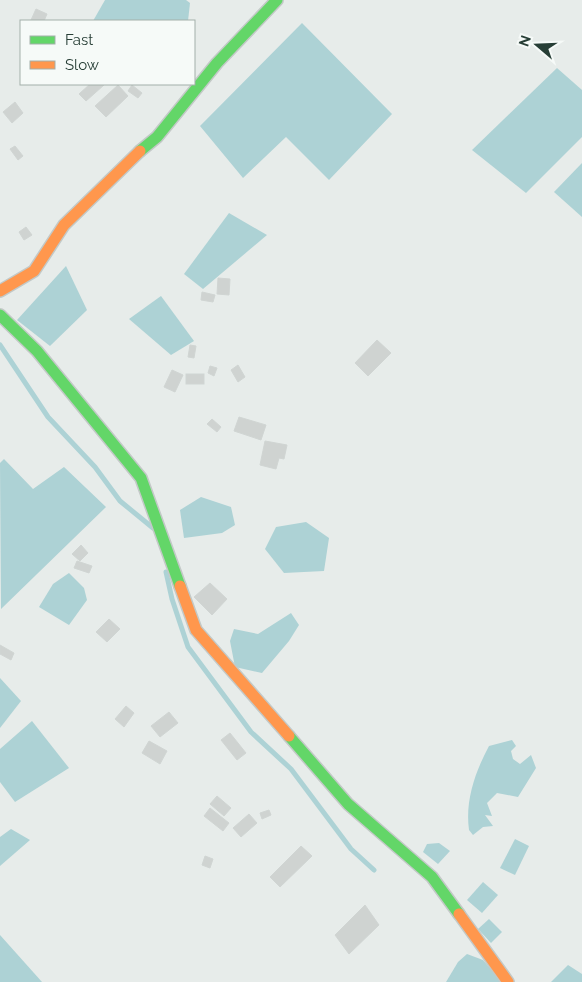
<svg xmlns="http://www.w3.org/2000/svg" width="582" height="982" font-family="Raleway,sans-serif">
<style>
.water{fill:#add2d5}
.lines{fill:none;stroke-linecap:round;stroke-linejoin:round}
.stream{stroke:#add2d5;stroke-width:5}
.building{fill:#cfd3d1;stroke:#d0d5d3}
.fast-casing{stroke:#c3c9c7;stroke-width:14}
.slow-casing{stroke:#c3c9c7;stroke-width:14}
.fast{stroke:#63d668;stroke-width:11}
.slow{stroke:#ff974d;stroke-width:11}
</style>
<rect width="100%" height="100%" fill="#e7ecea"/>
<!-- water -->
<g class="water">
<path d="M105,0H186L190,3L188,21H93Z"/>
<path d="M302,23L392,114L329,180L286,137L243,178L200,126Z"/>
<path d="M557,68L582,90V137L526,193L472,150Z"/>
<path d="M582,163V217L554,192Z"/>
<path d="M229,213L267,235L203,289L184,274Z"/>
<path d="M66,266L87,310L50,346L17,320Z"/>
<path d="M161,296L194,341L171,355L129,319Z"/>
<path d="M4,459L33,489L64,467L106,507L1,609L0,463Z"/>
<path d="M201,497L231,507L235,525L222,533L184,538L180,510Z"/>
<path d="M306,522L329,538L324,571L284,573L265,549L276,527Z"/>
<path d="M69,573L84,588L87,600L69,625L39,607L53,584Z"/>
<path d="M291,613L299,625L289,641L262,673L235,667L230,641L234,629L258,634Z"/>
<path d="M0,678L21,701L0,728Z"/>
<path d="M32,721L69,768L15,802L0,782V749Z"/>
<path d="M512,740L516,746L511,751L513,759L520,764L531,755L536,768L518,797L497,793L487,803L492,816L485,815L493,826L483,827L473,835L469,830C465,801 475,772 489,746Z"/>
<path d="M11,829L30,840L0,866V837Z"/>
<path d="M515,839L529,846L515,875L500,868Z"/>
<path d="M439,843L450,851L438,864L423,852L427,844Z"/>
<path d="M483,882L498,895L482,913L467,900Z"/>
<path d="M489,919L502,932L491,943L478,929Z"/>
<path d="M0,935L42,982H0Z"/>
<path d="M467,954L483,960L502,982H446L458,962Z"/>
<path d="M568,965L582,974V982H551Z"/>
</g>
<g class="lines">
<!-- stream -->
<g class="stream">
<path d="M0,345L48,417L95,467L120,501L153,528"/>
<path d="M166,572L172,599L188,647L251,732L291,769L351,849L374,870"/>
</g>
</g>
<!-- building -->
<g class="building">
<path d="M36,9L47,14L44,21L31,20Z"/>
<path d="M90,84L104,85L86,101L79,94Z"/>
<path d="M118,85L128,96L106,117L95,106Z"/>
<path d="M132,85L142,93L138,98L128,91Z"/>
<path d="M15,102L23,113L12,123L3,112Z"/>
<path d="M15,146L23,156L18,160L10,149Z"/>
<path d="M26,227L32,235L24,240L19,232Z"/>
<path d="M218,278L230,279L229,295L217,294Z"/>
<path d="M202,292L215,295L213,302L201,300Z"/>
<path d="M377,340L391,353L368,376L355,363Z"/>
<path d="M190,345L196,346L194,358L188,357Z"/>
<path d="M238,365L245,377L238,382L231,370Z"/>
<path d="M210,366L217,368L214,376L208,373Z"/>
<path d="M172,370L183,375L175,392L164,387Z"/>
<rect x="186" y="374" width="18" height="10"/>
<path d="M239,417L266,425L261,440L234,431Z"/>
<path d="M212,419L221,427L217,432L207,424Z"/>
<path d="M265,441L287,445L284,459L279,458L276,469L260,465Z"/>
<path d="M81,545L88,553L80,561L72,554Z"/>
<path d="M77,561L92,566L89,573L74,568Z"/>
<path d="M210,583L227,599L212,615L194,597Z"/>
<path d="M109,619L120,629L107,642L96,632Z"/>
<path d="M0,645L14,653L11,660L0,654Z"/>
<path d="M126,706L134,713L124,727L115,719Z"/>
<path d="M169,712L178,723L160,737L151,726Z"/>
<path d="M230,733L246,753L237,760L221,740Z"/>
<path d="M149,741L167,751L160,764L142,753Z"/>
<path d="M217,796L231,808L224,816L210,804Z"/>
<path d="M210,808L229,823L223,831L204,816Z"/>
<path d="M269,810L271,815L262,819L260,813Z"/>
<path d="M249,814L257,823L241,837L233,828Z"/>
<path d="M301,846L312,856L280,887L270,877Z"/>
<path d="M205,856L213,859L210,868L202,865Z"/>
<path d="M365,905L379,925L349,954L335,935Z"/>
</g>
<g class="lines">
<defs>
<g id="fast">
<path d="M140,151L157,137L217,63L277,0"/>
<path d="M0,315L37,351L141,478L180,586"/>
<path d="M289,736L348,804L432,877L459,914"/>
</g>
<g id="slow">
<path d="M0,291L34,271L64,225L140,151"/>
<path d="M180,586L196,630L289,736"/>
<path d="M459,914L508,982"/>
</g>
</defs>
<!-- fast casing -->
<use href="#fast" class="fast-casing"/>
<!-- slow casing -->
<use href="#slow" class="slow-casing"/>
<!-- fast -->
<use href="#fast" class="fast"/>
<!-- slow -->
<use href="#slow" class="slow"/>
</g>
<!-- legend -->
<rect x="20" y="20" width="175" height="65" fill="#f6faf8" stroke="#a3afaa"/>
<rect x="30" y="36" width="25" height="8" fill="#63d668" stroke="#a3afaa"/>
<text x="65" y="45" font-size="15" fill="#273e36">Fast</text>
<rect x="30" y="61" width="25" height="8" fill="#ff974d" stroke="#a3afaa"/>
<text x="65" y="70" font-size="15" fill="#273e36">Slow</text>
<!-- north arrow -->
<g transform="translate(537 45) rotate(289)" stroke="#f6faf8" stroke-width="4" paint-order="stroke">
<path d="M0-4L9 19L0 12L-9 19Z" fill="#273e36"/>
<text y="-8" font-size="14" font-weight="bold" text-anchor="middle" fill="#273e36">N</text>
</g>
</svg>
